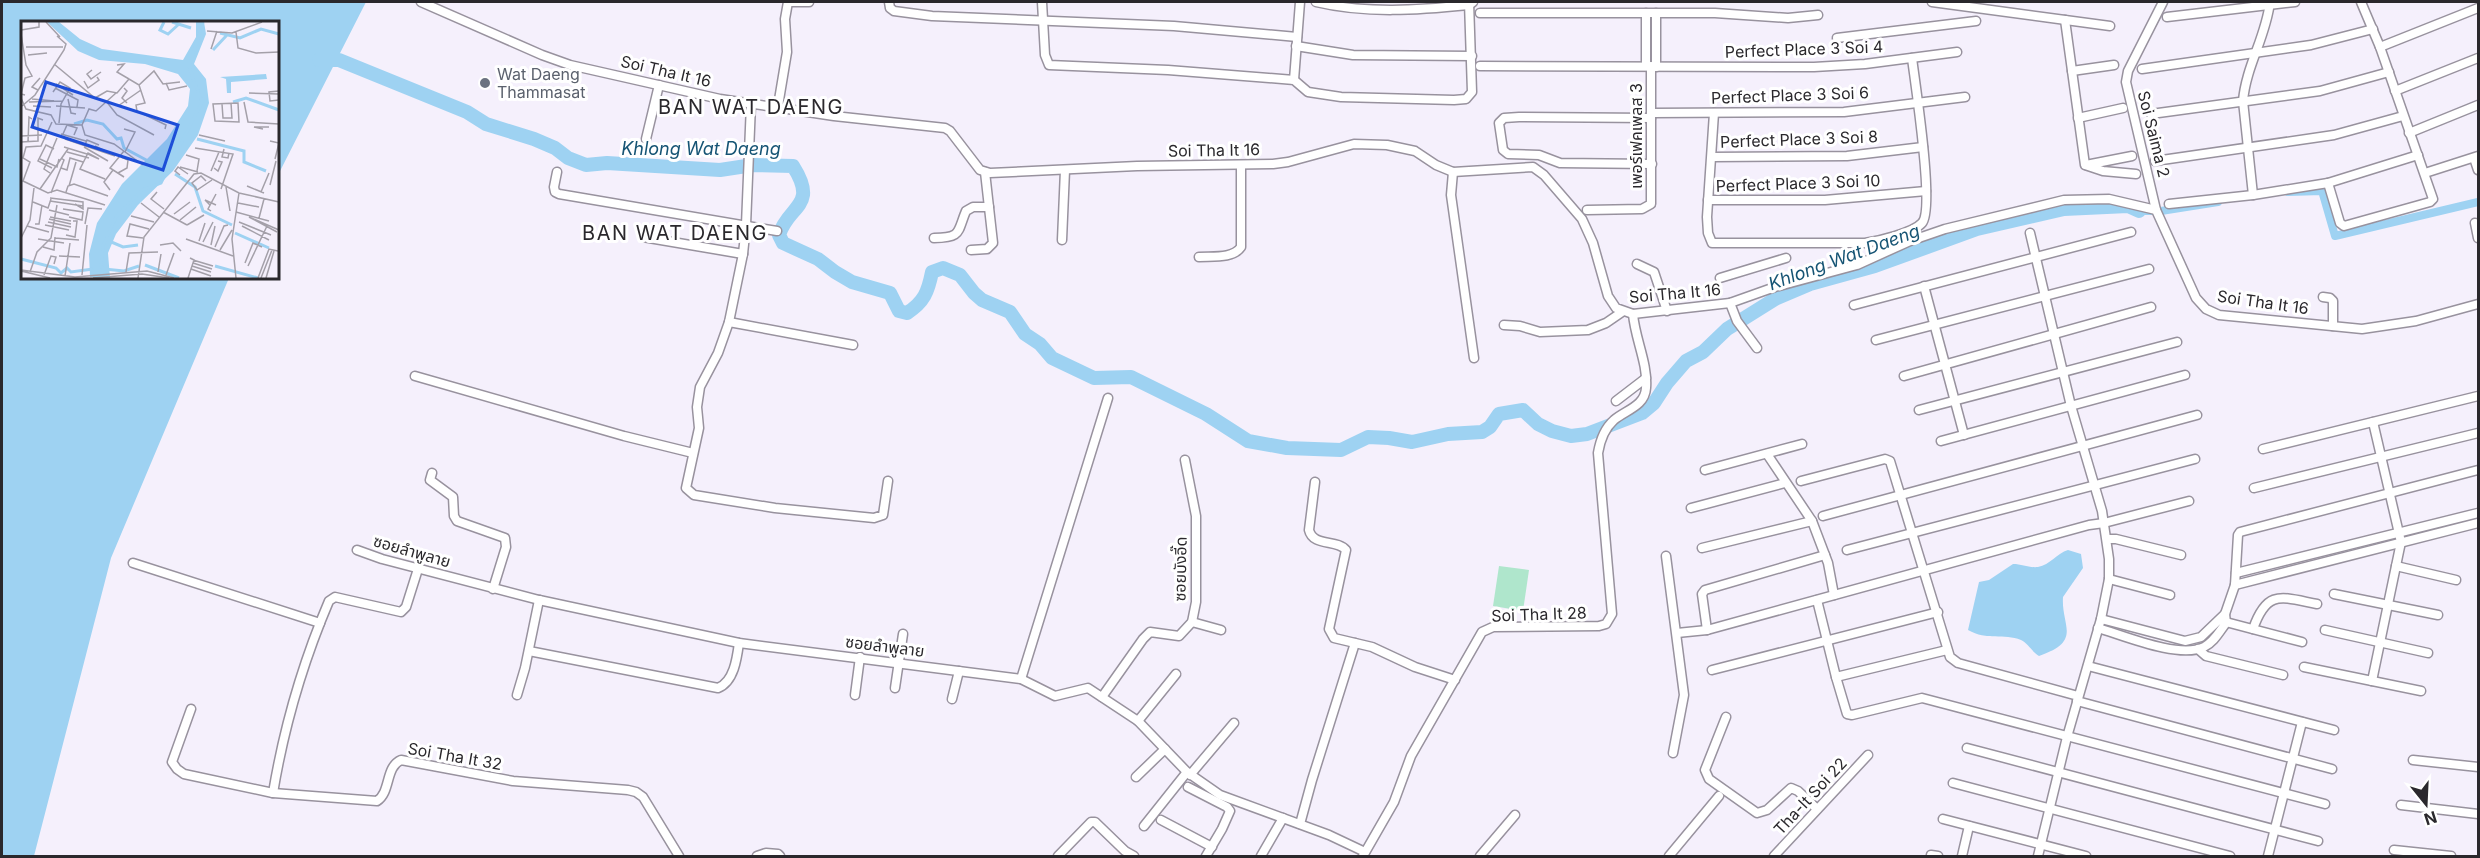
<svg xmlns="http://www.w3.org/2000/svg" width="2480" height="858" font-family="Inter,'Noto Sans Thai',sans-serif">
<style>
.green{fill:#afe6cc}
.water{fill:#9ed2f2}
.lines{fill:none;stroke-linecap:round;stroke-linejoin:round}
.canal{stroke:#9ed2f2;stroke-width:8}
.river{stroke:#9ed2f2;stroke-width:14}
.street-casing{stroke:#98929e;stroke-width:11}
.street{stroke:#fff;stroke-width:8}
.worship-dot{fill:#6b7280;stroke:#fff;stroke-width:2}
.labels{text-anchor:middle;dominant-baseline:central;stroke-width:6;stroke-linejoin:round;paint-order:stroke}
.street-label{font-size:16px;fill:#2a282c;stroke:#fff}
.worship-label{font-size:16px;fill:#5b616d;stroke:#fff;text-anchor:start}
.water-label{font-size:18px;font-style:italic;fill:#165474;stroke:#fff}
.quarter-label{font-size:20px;letter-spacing:1.5px;fill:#2a282c;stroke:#fff}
.inset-river{fill:none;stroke:#9ed2f2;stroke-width:3}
.inset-road{fill:none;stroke:#a4a0a9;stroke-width:1.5}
.view{fill:#1d4ed8;fill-opacity:0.15;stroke:#1d4ed8;stroke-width:3}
.inset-edge{fill:none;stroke:#2a282c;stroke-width:3}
</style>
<rect width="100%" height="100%" fill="#f5f0fc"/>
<!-- green -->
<path class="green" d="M1499,566L1529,570L1523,611L1493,606Z"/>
<!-- water -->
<g class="water">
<path d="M2,2H366L278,175V22H22V278H229L111,558L34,856H2Z"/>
<path d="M2068,550L2081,554L2083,568L2063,597C2061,626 2083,641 2039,656C2032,652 2028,643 2021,640C2004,633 1987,641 1968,630L1979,582L1989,580L2013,564C2022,564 2029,568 2038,567C2050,565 2057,553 2068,550Z"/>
</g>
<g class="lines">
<!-- canal -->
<g class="canal">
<path d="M2288,192L2322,191L2335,236L2478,202"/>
<path d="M2139,211H2161L2218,202"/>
</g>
<!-- river -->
<path class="river" d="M319,60H339L467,112L486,124L534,139L555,148L568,158L586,165L607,163L720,170L753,165L793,166C819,207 788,205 779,235L783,243L818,259L835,272L852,282L890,293L899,311L907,313C924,302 928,292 932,272L943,268L960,275L974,293L982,300L1010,312L1025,334L1040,344L1052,358L1094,378L1131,377L1206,414L1248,441L1287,448L1341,450L1368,437L1389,438L1412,442L1448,434L1482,432L1490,427L1499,414L1523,410L1538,424L1552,431L1571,436L1587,434L1642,413L1654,403L1667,383L1686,361L1703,352L1727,329L1775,299L1810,284L1875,266L1977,229L2064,209L2128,206L2139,211"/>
<defs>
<g id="street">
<path d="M421,2L542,55L570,65L720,99L834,116L945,128L950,131L980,170L990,173L1137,166L1273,164L1288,162L1354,144L1387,145L1415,151L1436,165L1453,172L1533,167L1544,175L1582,219L1593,243L1608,296L1616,308L1633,314L1730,303L1775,287L1857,265L1910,241L1945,229L2064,200L2109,199L2156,210L2196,298L2206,309L2219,315L2362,329L2416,321L2478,304"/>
<path d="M889,2L890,8L894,11L932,16L1174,26L1297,37"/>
<path d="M1042,2L1045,55L1049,65L1168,70L1294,80L1308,92L1341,97L1454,100L1466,99L1472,92L1469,2"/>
<path d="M1316,2C1366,14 1419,10 1469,5L1473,2"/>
<path d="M1932,2L2110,26"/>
<path d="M1480,13H1715L1788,18L1818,15"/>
<path d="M1656,13V67"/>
<path d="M2167,17L2295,2"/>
<path d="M2065,20L2085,165L2103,171L2136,174"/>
<path d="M1837,38L1976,21"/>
<path d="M1296,46L1353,55L1472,56"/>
<path d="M2380,47L2478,8"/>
<path d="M1480,66L1814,67L1865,64L1957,52"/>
<path d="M1646,66V13"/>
<path d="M2142,69L2311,45L2373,29"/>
<path d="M2072,71L2114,65"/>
<path d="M1294,80L1300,2"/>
<path d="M2395,91L2478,58"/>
<path d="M751,104L746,225L743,254L729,322L718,353L700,387L697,407L699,428L686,488L694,495L775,508L874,518L883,515L888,481"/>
<path d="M778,106L787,52L785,19L788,2H809"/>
<path d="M1652,113L1844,112L1965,97"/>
<path d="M1714,113L1707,217L1708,233L1712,243H1865C1878,241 1913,233 1922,223C1935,209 1915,83 1912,58"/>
<path d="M2151,114L2320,91L2389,72"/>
<path d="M1651,118L1519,117L1504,118L1499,123L1503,150L1508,154L1539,155L1560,163L1652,164"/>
<path d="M2078,118L2123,108"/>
<path d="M2409,133L2478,105"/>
<path d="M646,139L659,85"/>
<path d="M1712,157L1847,156L1923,147"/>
<path d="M2474,158L2478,170"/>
<path d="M2155,161L2334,135L2403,116"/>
<path d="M2086,165L2132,156"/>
<path d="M557,172L554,187L555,192L559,194L777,231"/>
<path d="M1453,172L1451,195L1474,358"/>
<path d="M2425,173L2478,156"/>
<path d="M2328,183L2340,223L2344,226L2430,202L2433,199L2380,47L2361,2"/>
<path d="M2253,195L2243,101C2246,66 2266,37 2270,2"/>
<path d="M1708,200H1825L1926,191"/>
<path d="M2169,204L2253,195L2328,183L2418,155"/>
<path d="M1587,210L1642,209L1651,204V66"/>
<path d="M2156,210L2126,82L2128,71L2163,2"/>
<path d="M2475,223L2478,238"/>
<path d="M2030,233L2071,406L2102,511L2109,559V579L2101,619L2067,737L2038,856"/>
<path d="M643,237L743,254"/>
<path d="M934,238C962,238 957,232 966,211L973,207H989"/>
<path d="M1062,240L1065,170"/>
<path d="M971,250L987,249L993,243L985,172"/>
<path d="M1199,257C1212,256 1233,259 1241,247V165"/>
<path d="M1637,264L1654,272L1667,311"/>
<path d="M1720,278L1786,258"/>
<path d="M1924,286L1964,435"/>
<path d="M2323,297L2330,298L2333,301V326"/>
<path d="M1730,303L1737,321L1757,348"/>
<path d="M1854,305L2131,232"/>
<path d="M729,322L853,345"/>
<path d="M1504,325L1520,326L1540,332L1588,330L1606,323L1622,312"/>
<path d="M1876,340L2149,269"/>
<path d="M415,376L624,436L693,453"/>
<path d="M1904,376L2151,307"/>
<path d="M1616,401L1646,378"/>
<path d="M1919,410L2177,342"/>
<path d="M1941,441L2185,375"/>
<path d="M2263,449L2478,396"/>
<path d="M1767,454L1812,521L1828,563L1834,595"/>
<path d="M1705,470L1802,444"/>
<path d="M432,473L430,480L453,497L454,516L457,521L505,538L506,547L493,589"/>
<path d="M1801,481L1885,459L1890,461L1950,657L1958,663L2078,696"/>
<path d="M1315,482L1309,530C1313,547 1337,539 1346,550L1329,629L1334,638L1372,647L1415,667L1455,680"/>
<path d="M2254,488L2478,433"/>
<path d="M1691,508L1785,483"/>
<path d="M1823,516L2197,415"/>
<path d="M2107,539H2116L2181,555"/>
<path d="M1702,548L1812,521"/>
<path d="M357,550L382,559L539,600L739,643L1021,679L1055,696L1088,688L1138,721L1187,772L1220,795L1329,835L1365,852"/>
<path d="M1847,550L2195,459"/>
<path d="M1666,556L1684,695L1673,753"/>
<path d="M133,563L320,623"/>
<path d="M2396,566L2456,580"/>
<path d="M2236,573L2478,513"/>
<path d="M2109,579L2170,595"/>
<path d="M2235,585L2478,523"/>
<path d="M2334,594L2438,615"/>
<path d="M1817,600L1836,677L1847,714L1852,715L1922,698L2325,804"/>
<path d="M2101,619L2185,641L2201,637L2225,614"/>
<path d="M2222,621L2302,642"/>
<path d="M1192,622L1221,630"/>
<path d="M2098,628C2125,636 2179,659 2204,647C2214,642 2219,632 2226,623L2225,614L2235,585L2238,535L2240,532L2478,470"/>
<path d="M2253,629C2267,589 2281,597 2317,604"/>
<path d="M1707,630L1702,594L1705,590L1825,555"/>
<path d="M2325,630L2428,653"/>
<path d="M1677,633L1707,630L2089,525L2104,523L2189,501"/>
<path d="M2198,649L2206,656L2283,675"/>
<path d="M529,651L718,688C734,682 737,658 739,643"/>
<path d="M2088,666L2334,730"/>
<path d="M2304,667L2421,691"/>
<path d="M1712,670L1938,612"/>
<path d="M1836,677L1947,650"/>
<path d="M1021,679L1108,398"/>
<path d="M2372,681L2401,542L2373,422"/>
<path d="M895,688L903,634"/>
<path d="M517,695L525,668L539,600"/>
<path d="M855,695L860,657"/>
<path d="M1102,697L1143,639L1150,632L1179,636L1192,622L1196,602V516L1185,460"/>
<path d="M952,699L959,671"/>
<path d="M2077,701L2332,769"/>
<path d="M191,709L172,762L177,769L184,774L273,793L377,801C391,792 385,767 401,760L513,781L628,790L636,792L643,797L679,856"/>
<path d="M1726,717L1705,770L1709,779L1757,813L1767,810L1791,788L1798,791L1817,809"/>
<path d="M1138,721L1176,674"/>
<path d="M1967,748L2318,841"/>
<path d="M2413,760L2478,767"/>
<path d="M1190,775L1234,723"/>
<path d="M1136,777L1165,749"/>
<path d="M1953,783L2230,856"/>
<path d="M1188,787L1227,807L1230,811L1222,829L1206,856"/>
<path d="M273,793C284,727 303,662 329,601L335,597L401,612L406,607L418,569"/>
<path d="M2401,805L2478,814"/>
<path d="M1943,819L2086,856"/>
<path d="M1161,820L1212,847"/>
<path d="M1300,824L1312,780L1355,643"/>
<path d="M1144,826L1187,772"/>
<path d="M2394,850L2451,856"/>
<path d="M1931,855L1938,856"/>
<path d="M757,856L766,853L778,854L780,856"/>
<path d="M1058,856L1091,822H1095L1125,851L1134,856"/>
<path d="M1261,856L1283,818"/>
<path d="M1363,856L1394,802L1411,756L1482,632L1493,627L1599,626L1606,624L1612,614L1598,453C1600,441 1605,428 1614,420C1626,410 1645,406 1646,388C1648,363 1635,339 1633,314"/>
<path d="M1480,856L1515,815"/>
<path d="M1669,856L1719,796"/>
<path d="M1774,856L1868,755"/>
<path d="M1962,856L1969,826"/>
<path d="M2268,856L2302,722"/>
</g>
</defs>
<!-- street casing -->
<use href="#street" class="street-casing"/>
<!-- street -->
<use href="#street" class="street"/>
</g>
<!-- markers -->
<circle class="worship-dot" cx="485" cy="83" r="6"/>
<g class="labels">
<!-- street labels -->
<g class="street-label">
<text transform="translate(1804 49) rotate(-2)">Perfect Place 3 Soi 4</text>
<text transform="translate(666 71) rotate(13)">Soi Tha It 16</text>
<text transform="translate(1790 95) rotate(-2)">Perfect Place 3 Soi 6</text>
<text transform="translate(2154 134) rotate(76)">Soi Saima 2</text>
<text transform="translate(1636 136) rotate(-90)">เพอร์เฟคเพลส 3</text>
<text transform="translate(1799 139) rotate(-2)">Perfect Place 3 Soi 8</text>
<text transform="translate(1214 150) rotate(-1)">Soi Tha It 16</text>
<text transform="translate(1798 183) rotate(-2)">Perfect Place 3 Soi 10</text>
<text transform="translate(1675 293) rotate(-5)">Soi Tha It 16</text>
<text transform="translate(2263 302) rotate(8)">Soi Tha It 16</text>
<text transform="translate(412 551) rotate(16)">ซอยลำพูลาย</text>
<text transform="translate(1180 569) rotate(-89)">ซอยบังอี๊ด</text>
<text transform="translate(1539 614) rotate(-2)">Soi Tha It 28</text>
<text transform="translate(885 646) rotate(7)">ซอยลำพูลาย</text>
<text transform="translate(455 756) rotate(10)">Soi Tha It 32</text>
<text transform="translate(1810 796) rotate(-47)">Tha-It Soi 22</text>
</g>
<!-- worship labels -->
<g class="worship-label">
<text x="497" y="74">Wat Daeng<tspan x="497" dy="18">Thammasat</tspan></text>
</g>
<!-- water labels -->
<g class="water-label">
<text x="701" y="148">Khlong Wat Daeng</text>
<text transform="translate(1844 257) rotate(-20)">Khlong Wat Daeng</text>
</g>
<!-- quarter labels -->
<g class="quarter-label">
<text x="751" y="107">BAN WAT DAENG</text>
<text x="675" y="233">BAN WAT DAENG</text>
</g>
</g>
<!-- overview -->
<g transform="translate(21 21)">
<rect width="258" height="258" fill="#f5f0fc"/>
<path d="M26,1H38L59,18L81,28L162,39L175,16V1H183L185,13L173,43L185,58L188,82L177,114L152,150L117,184L95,213L87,232L89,257L69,256L68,233L76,202L101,163L146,118L167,85L169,68L157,53L124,43L78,39L57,30ZM245,53L246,58L210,61V72H206L205,58L199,56Z" fill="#9ed2f2"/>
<path class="inset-river" d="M143,1L139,9L147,13L158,3M151,1L170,7M199,12L219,17L240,8L258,13M192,29L206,14M212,81L225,77L258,89M53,103L66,99L82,103L96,118L100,117L103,127L129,141M176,118L223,130V141L245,150M154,153L174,166L182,190L211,204M214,212L248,227M88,220L102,226L117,224M0,238L35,247L40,252L46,247L50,251L72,248M124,244L158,257M194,245L237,257M83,248L103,250L118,245M84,250L80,245L82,225L95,196L121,169L140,162L181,81L168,46L182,1"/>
<path class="inset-road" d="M25,1L39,16M0,9L18,6V1M186,10L211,12L241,1M215,11L217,27L235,32L258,31M0,13L5,44L11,55L4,57L0,73L4,74M5,26H42M190,28L196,10M7,34L26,32M33,43L74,77L86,70L96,72L108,58L118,64L133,50L142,63L159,61M96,44L103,43L96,51L108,58M71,49L66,53L70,58L80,51M63,60L67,67L78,59L76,56M145,62L148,69L166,65M35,63L52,74M118,64L124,82L115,84L116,90L145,104L144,108M34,67L57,79L56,86M103,67L106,70L101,77L106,82M17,69L11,66L19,57M258,70L248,71L249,80L258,79M32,71L39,61L49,67L40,83L38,102M228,72L258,73M0,77L5,88L30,94L35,103L61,104L64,114L93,123L122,144M11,78L33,80M47,78L50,92L55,93M85,80L96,94L133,114M8,81L42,80M223,81L227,101L258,103M217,82L218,101L194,100L192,83ZM201,83L202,97H211L210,82M1,85L14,74L43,29L45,23L36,15M12,85L30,86M35,85L64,87M97,85L120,69M31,101L20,125L5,126L2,137L9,141L2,160L27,172L36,169L84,184M61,104L68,88L75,90L95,72M103,108L114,111L104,131M242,108L233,106H248M40,113L65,120M42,113L46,104L56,107L53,114M178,114L204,120M0,115L21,114M44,118L94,135L74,125M249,120L258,122L254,138M0,121L17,120V97L22,99M7,121L8,96L11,98M64,124L66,119L78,124M43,126L66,133M63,126L87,140M174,127L212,133L200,168M203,128L201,136L207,137L208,132M103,130L89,147L103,156M46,131L68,137M67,133L78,138L67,132L59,148L84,158M165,134L178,138L176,150M19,138L36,146L38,138M159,146L177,151M31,147L17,140L25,124L33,128M40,147L46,149L49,137L62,141M193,147L197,150L201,141L197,140M190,150L198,131M29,152L23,148L36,117M97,152L106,147L107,139L100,136M159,154L154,150L157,146L167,153M185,160L180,155L171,162L176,169L191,159M249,164L255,140M48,165L55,141M226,165L243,172M205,166L209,190M19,168L47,128M89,169L83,161L92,149M45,171L47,165L53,163L87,175M136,171L130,178L143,188M240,171L248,152M30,172L43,139L40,137M29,177L62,181V188L54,183M29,180L62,185M12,181L27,187L30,178M120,182L138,196M217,182L238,186M189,184L184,179L195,184M42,188L62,191L61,199L48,196M28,189L48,194M190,190L187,188L195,173M142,191L166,204M215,191L248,200M153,193L169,181M110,195L133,201M29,196L50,200M238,197L243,178M28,198L50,203M159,199L175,186M27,201L50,206M218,201L250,214M14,203H18L21,184M64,203L67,187L81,188M24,204L48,209M166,204L183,194M6,205L28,211M221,205L248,219M256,211L228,196L258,209M45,214L54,216L56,200H52M0,217L9,199L13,167M34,217L58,219M122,217L106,215L109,203L128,208M17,218L43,222M165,218L212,235M178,220L184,202M182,221L192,201M139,224L152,222L160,230M190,224L194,205M22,226L33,229L34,216M194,226L203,205L207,204M199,229L211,209M38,235L59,236M172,239L192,245M172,242L191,248M224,242L232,222L241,226M171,245L190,251M227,245L246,205M170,248L190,255M0,249L54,256L126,250L153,257M0,250L29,257M9,251L16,231L30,217L36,184M105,251L108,232L137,231M137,251L140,233M23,254L30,235L35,236L33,243M61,254L66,204M145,254L153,232M44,255L49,222M72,257L121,253L148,257M117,257L123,216L173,153L180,152L218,172L258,181M167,257L173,239L169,237M215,257L211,218L218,172M237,257L248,228L257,230M240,257L251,229M245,257L253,230"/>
<path class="view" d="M25,61L157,104L142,149L11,106Z"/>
<rect width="258" height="258" class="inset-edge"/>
</g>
<!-- border -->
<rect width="2480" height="858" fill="none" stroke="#2a282c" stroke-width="6"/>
<!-- north arrow -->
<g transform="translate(2426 804) rotate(162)" stroke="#ffffff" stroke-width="4.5" paint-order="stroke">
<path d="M0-4.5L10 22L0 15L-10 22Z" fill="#2a282c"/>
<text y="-9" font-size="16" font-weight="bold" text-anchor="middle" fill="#2a282c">N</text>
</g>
</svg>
